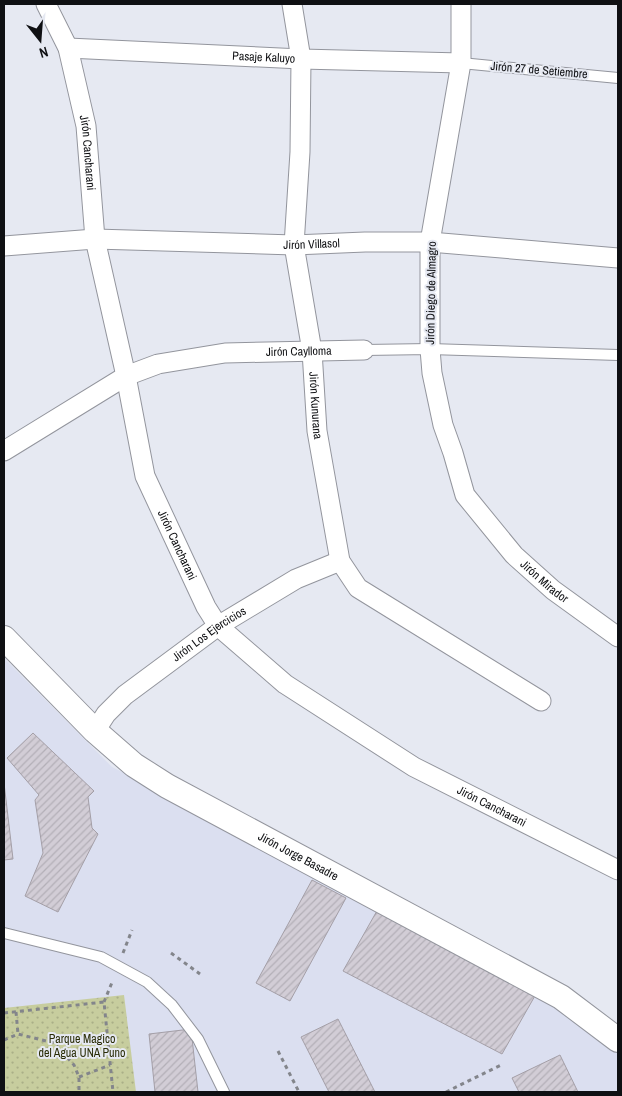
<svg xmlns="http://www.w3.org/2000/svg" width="622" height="1096" font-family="'Archivo Narrow',sans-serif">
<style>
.built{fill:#dbdff0}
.grass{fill:url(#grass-dots)}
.building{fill:url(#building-hatch);stroke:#a49fa7}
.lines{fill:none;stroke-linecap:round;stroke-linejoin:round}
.service-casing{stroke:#93959d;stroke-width:12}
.minor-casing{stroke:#93959d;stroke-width:21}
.tertiary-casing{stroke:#93959d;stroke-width:26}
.path{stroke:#83858b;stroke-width:3;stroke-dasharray:4 4;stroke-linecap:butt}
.service{stroke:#fff;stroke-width:10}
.minor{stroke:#fff;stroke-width:19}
.tertiary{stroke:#fff;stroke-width:24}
.labels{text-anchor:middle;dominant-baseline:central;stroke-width:4;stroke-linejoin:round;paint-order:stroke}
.street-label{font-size:12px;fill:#0f1013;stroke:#e6e9f2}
.park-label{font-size:12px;fill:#2a2d07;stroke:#e6e9f2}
</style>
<defs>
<pattern id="grass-dots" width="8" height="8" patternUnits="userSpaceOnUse" patternTransform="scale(1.25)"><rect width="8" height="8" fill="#c7cd9e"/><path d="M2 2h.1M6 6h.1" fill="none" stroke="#aaaf87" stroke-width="1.8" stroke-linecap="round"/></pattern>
<pattern id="building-hatch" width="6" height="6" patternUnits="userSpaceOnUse" patternTransform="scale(1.25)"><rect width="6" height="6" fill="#d2cdd6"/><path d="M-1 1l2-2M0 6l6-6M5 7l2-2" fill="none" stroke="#b3afb7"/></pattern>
</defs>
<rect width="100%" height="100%" fill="#e6e9f2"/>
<!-- built -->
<path class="built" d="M4,658L112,767L161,791L536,994L618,1048V1092H4Z"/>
<!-- grass -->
<path class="grass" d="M124,995L136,1092H4V1008Z"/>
<!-- building -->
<g class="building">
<path d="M33,733L94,791L88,797L92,828L98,834L58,912L25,896L43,853L35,800L39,795L7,758Z"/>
<path d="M4,783L13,859L4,860Z"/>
<path d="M312,880L346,898L290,1001L256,983Z"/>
<path d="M378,909L536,994L502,1054L343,971Z"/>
<path d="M338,1019L375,1092H329L301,1037Z"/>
<path d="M191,1029L198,1092H155L149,1034Z"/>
<path d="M560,1055L578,1092H519L512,1078Z"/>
</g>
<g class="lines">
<defs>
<g id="service">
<path d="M461,63L618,78"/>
<path d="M364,350L430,349L618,355"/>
<path d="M4,933L101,957L147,982L172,1005L198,1039L224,1092"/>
</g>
<g id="minor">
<path id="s1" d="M46,4L68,48L86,126L95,239L126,376L145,476L206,607L218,626L285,684L414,767L618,870"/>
<path id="s2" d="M292,4L301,59L300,152L294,245L312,351L317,431L340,561L358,588L541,701"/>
<path id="s3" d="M461,4V63L430,242V349L432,373L443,425L453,453L465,495L514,555L553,590L618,637"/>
<path id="s4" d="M68,48L301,59L461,63"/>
<path id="s5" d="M4,246L95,239L294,245L365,242H430L618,258"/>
<path id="s6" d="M4,451L126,376L158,364L225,353L364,350"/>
<path id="s7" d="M95,731L106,714L125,695L218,626L296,579L340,561"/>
</g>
<g id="tertiary">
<path id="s8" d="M4,638L95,731L134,765L167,786L561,997L618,1040"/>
</g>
</defs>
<!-- service casing -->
<use href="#service" class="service-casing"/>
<!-- minor casing -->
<use href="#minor" class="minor-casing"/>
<!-- tertiary casing -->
<use href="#tertiary" class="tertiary-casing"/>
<!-- path -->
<g class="path">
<path d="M123,953L132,930"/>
<path d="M171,953L200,974"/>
<path d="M104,1002L113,980"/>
<path d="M16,1012L18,1034"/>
<path d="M4,1013L104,1002L113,1092"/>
<path d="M4,1040L18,1034L54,1043L74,1065L79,1077V1092"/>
<path d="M278,1051L299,1092"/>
<path d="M79,1077L110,1065"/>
<path d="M446,1092L501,1065"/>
</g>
<!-- service -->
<use href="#service" class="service"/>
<!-- minor -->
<use href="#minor" class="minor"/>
<!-- tertiary -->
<use href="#tertiary" class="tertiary"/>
</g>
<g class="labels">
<!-- street labels -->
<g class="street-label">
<text stroke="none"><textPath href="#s4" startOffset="196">Pasaje Kaluyo</textPath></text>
<text transform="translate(539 70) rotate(5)">Jirón 27 de Setiembre</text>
<text stroke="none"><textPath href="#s1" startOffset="156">Jirón Cancharani</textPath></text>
<text stroke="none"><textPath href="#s5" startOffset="308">Jirón Villasol</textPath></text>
<text transform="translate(431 293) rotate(-89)">Jirón Diego de Almagro</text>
<text stroke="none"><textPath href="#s6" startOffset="319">Jirón Caylloma</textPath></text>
<text stroke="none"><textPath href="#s2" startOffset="404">Jirón Kunurana</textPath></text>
<text stroke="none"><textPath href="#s1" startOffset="561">Jirón Cancharani</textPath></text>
<text stroke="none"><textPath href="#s3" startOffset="616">Jirón Mirador</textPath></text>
<text stroke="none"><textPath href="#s7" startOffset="151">Jirón Los Ejercicios</textPath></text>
<text stroke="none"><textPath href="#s1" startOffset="981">Jirón Cancharani</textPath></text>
<text stroke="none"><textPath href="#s8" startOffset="370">Jirón Jorge Basadre</textPath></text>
</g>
<!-- park labels -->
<g class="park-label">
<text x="82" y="1039">Parque Magico<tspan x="82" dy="14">del Agua UNA Puno</tspan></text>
</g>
</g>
<!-- border -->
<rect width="622" height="1096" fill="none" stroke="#0f1013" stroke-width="10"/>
<!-- north arrow -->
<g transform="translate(40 40) rotate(163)" stroke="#e6e9f2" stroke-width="4" paint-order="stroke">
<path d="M0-4L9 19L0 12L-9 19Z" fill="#0f1013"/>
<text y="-8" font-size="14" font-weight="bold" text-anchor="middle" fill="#0f1013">N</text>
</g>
</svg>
